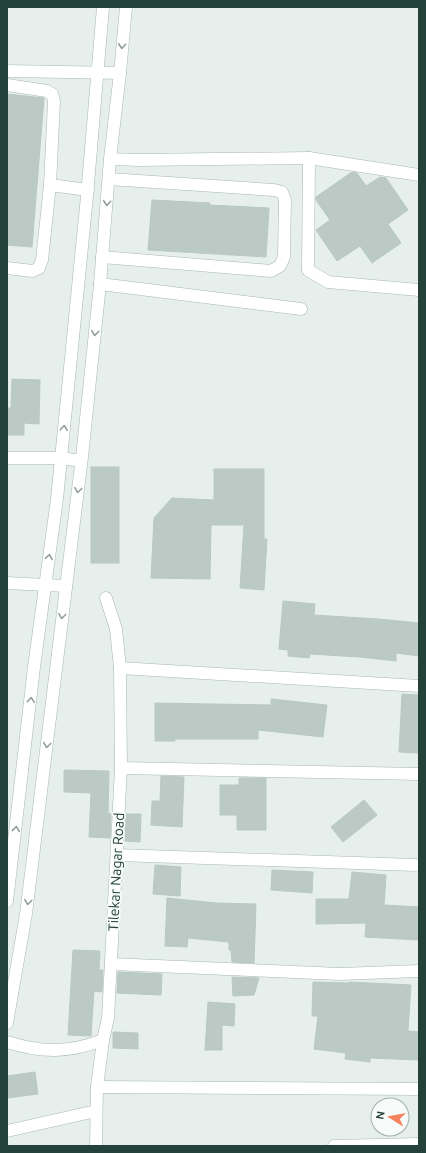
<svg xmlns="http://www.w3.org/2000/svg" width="426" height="1153" font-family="Ubuntu,sans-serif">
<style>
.building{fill:#bbcac4;stroke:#b8c9c2}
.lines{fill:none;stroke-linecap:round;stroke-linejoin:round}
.minor-casing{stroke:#a8b8b2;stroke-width:13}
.minor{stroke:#fff;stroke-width:12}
.oneway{stroke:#92a09c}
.labels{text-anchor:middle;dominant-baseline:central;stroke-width:3.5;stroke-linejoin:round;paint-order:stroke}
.street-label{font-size:14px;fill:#24423a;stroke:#f7fbf9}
</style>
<rect width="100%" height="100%" fill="#e6efeb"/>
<!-- building -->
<g class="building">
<path d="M7,94L44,98L32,247L7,245Z"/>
<path d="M352,172L357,173L366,186L380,177L386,178L408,210L388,224L401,243L372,263L360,246L337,261L316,230L330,220L316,200V197Z"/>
<path d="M152,200L210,203L209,205L269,208L266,257L148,250Z"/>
<path d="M12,379L40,380L39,424L24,423V435H7V408H11Z"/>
<rect x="91" y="467" width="28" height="96"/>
<path d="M214,469H264V539H267L264,590L240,588L244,525H211L210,579L151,578L154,518L172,498L214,500Z"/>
<path d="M283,601L315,604L314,615L378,619L419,623V656L396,653V661L359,657L310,654L309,658L288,656V650L279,649Z"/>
<path d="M402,694L419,695V753L399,752Z"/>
<path d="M271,699L327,705L323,737L258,730V739H175V741H155V703L271,705Z"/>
<path d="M64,770L109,771L108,813L111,814L110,838L89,837L91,793L64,792Z"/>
<path d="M161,776L184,777L182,827L151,825L152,801H160Z"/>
<path d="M239,778H266V830H237V815H220V785H239Z"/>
<path d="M364,800L377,815L343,842L331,827Z"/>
<path d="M126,814H141L140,842L125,841Z"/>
<path d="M155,865L181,867L180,896L153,894Z"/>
<path d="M272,870L313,872L312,893L271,890Z"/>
<path d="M352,872L386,875L384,905L419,907V940L365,937L366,923L316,924V899H349Z"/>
<path d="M167,898L216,903L256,904L254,963L232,962L231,950H229V942L188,938L187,947L165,946Z"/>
<path d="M73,950L100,951L99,970H103L102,992L94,991L91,1036L68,1035Z"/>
<path d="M118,972L162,974L161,995L117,993Z"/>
<path d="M232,977L259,978L254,995L233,996Z"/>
<path d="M313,982L349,983V982L411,985L408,1031L419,1032V1060L370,1058V1062L345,1059L346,1053L314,1049L318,1016H312Z"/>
<path d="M208,1002L235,1004L234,1026L222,1025V1050H205Z"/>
<path d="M113,1032L138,1033V1049L113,1048Z"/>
<path d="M35,1072L38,1094L7,1098V1076Z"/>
</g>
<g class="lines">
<defs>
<g id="minor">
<path d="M7,71L120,73"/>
<path d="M7,85L47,91L52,94L54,101L50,185"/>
<path d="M309,158L308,270L328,282L419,290"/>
<path d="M110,159L139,160L309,158L419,175"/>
<path d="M102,257L271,271L280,266L284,257L285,200L282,192L274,190L109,179"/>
<path d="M7,268L33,271L39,268L42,260L50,185L88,190"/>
<path d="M100,284L301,309"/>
<path d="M7,458H61L81,461"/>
<path d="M7,583L66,586"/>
<path d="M120,668L419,686"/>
<path d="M121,768L419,774"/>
<path d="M117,855L415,865"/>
<path d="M7,901L34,667L57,499L87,196L103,7"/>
<path d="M111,964L340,974L419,971"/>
<path d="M7,1023L26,914L82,457L100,284L110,159L120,73L126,7"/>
<path d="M7,1042C42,1053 69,1053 103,1040"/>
<path d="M97,1087L419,1089"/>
<path d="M7,1131L96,1111"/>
<path d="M96,1146L97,1087L103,1040L108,1018L121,768L120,668L116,629L106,598"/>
<path d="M334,1146L419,1144"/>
</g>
</defs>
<!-- minor casing -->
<use href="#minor" class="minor-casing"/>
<!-- minor -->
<use href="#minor" class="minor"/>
</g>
<!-- one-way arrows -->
<defs><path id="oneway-chevron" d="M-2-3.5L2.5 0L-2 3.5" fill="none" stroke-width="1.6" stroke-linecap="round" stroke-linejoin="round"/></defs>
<g class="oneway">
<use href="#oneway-chevron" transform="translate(122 46) rotate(95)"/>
<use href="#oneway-chevron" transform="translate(107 203) rotate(95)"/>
<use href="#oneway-chevron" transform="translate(95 333) rotate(96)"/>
<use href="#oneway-chevron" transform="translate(64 428) rotate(-84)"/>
<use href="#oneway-chevron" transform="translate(78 490) rotate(97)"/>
<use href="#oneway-chevron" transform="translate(49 557) rotate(-82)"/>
<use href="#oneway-chevron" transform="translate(62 616) rotate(97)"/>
<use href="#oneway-chevron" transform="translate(31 700) rotate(-84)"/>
<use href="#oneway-chevron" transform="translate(47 745) rotate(97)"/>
<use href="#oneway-chevron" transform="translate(16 829) rotate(-84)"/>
<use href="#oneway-chevron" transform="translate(28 902) rotate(97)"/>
</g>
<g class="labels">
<!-- street labels -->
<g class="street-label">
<text transform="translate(116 872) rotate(-87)">Tilekar Nagar Road</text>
</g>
</g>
<!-- border -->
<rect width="426" height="1153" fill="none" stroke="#24423a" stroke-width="16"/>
<!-- north arrow -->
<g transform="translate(390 1117) rotate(281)"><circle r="19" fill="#f7fbf9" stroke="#a3b1ad"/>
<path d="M0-3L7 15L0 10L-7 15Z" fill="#f4845f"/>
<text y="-6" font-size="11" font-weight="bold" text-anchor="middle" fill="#24423a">N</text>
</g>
</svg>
